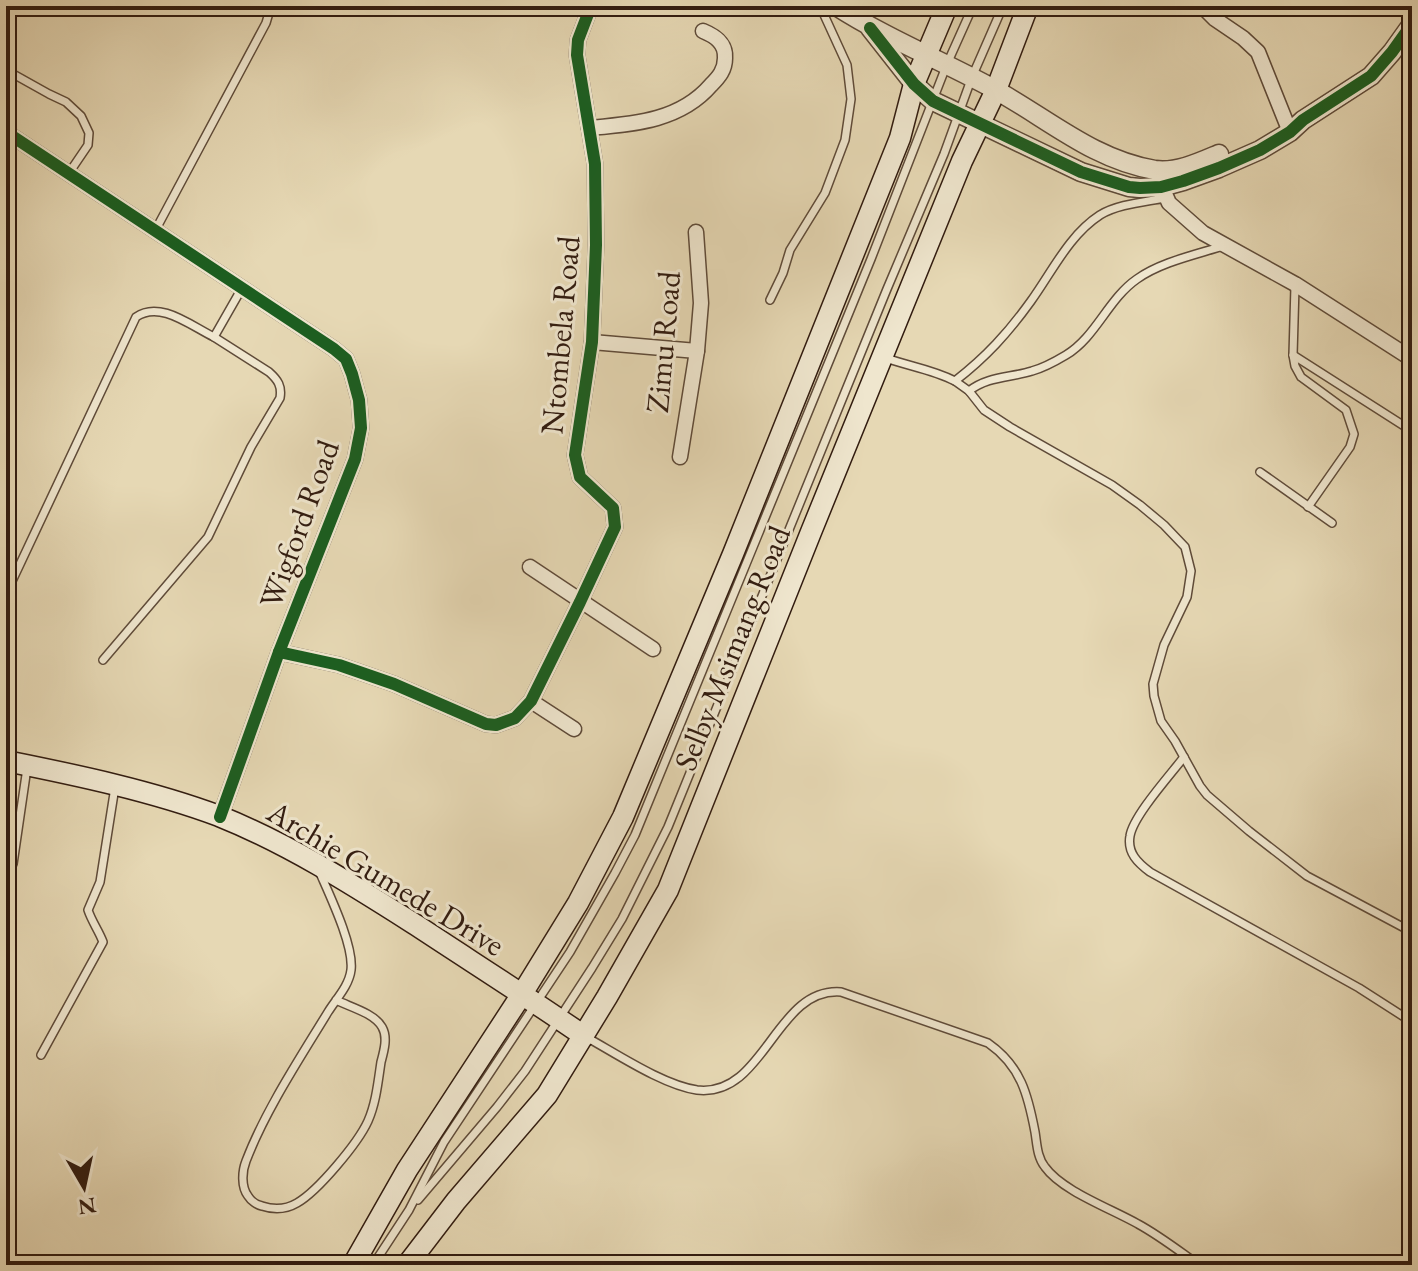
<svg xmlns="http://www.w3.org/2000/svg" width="1418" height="1271" font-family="'EB Garamond',serif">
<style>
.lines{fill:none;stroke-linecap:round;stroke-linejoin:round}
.service-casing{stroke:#5f4b39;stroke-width:10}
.minor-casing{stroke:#5f4b39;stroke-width:17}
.tertiary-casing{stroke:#5f4b39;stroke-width:21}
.secondary-casing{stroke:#321c10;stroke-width:23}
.service{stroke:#efe6ce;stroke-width:7}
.minor{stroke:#efe6ce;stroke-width:14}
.tertiary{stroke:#efe6ce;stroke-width:18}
.secondary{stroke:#efe6ce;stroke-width:20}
.cycleway-casing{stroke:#efe6ce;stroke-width:17}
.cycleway{stroke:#1b5e20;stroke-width:12}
.labels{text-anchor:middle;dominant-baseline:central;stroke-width:6;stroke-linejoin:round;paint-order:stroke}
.street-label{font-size:32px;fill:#321c10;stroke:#efe6ce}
</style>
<rect width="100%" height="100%" fill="#e6d8b4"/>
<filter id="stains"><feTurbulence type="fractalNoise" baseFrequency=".0025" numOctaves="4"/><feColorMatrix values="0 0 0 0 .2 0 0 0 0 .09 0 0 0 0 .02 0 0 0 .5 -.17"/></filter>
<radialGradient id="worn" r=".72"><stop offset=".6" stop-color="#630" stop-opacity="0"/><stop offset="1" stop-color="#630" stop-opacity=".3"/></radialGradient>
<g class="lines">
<defs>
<g id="service">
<path d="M6,70L49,94L66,102L81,116L89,133L88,145L69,173"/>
<path d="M155,231L266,23L271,6"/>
<path d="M1295,286L1293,355L1295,366L1301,377L1346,410L1354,434L1350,447L1308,507"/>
<path d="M770,300L783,273L790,250L825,193L845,140L851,99L847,65L820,6"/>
<path d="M1293,355L1412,431"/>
<path d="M883,357C907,366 932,369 955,381C986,357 1008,333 1031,301C1052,272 1069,235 1100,215C1118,204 1145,202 1165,198"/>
<path d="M955,381L969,391L984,410L1010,427L1112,485L1140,505L1164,525L1185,547L1191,571L1187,597L1164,645L1153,684L1154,696L1161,721L1175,741L1200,786L1207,795L1249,831L1307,876L1412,932"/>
<path d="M969,391C988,376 1010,378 1032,371C1043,368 1056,361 1066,355C1096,337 1108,299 1137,279C1161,262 1195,255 1223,246"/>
<path d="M1260,472L1332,523"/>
<path d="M6,594L136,317C160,300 191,326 214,337L242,288"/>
<path d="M103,660L208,537L251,447L280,398C282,386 278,380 269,372L214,337"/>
<path d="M1184,757C1171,774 1133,816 1130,836C1127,853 1138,863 1150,872L1359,988L1412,1022"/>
<path d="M13,864L27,768"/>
<path d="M320,873C330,896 354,946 351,970C349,986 336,999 328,1012C300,1058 265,1111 246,1161C242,1171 241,1187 248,1196C251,1201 257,1205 262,1206C274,1210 285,1210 297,1203C318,1191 358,1143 368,1121C376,1103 378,1082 381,1062C384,1051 388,1037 382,1027C374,1013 350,1007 336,1000"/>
<path d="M586,1037C617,1054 663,1085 697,1090C765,1098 775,987 841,992L988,1043C1021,1066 1028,1095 1035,1132C1037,1144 1037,1157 1045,1167C1062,1191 1112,1209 1138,1224C1160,1236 1179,1251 1199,1265"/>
<path d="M41,1055L103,942C99,931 92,922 88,910L100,882L115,787"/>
<path d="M1412,1062C1408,1075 1404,1087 1412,1099"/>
<path d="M418,1200L497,1107L525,1071L592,968L622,919L668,827L887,289L944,154L972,77L1003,6"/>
<path d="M373,1265L409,1210L444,1142L570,952L615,873L635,835L871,259L947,64L973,6"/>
</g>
<g id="minor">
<path d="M1202,6L1215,19L1243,38L1258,52L1290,132"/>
<path d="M589,128C634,124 680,121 711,85C719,77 725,70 725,58C726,43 715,36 703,31"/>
<path d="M6,132L334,349L346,359L352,374L359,400L361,428L355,459L279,652L220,817"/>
<path d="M1159,180L1169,203L1203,233L1295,284L1412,359"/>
<path d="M592,342L697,351"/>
<path d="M680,457L697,351L701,303L696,232"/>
<path d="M530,567L653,649"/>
<path d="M279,652L339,665L394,684L486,724L496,725L515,718L531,701L580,602L615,527L613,508L580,477L575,455L592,342L596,245L595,164L577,55L578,40L591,6"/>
<path d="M531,701L574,729"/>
</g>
<g id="tertiary">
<path d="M836,6C886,38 940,60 992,88C1046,117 1093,160 1155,170C1177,173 1200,162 1219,154"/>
<path d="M870,28L914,84L933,101L1081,172L1129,187L1140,188L1161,187L1183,181L1219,168L1260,150L1290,132L1303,120L1371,76L1392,52L1412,24"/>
</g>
<g id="secondary">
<path d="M6,761C76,775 152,791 219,816C289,844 353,885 416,925C472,962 529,998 584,1036"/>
<path d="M353,1265L407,1170L522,994L578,903L623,817L733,554L900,138L914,84L947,6"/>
<path d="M407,1265L456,1201L547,1095L607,997L668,890L811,532L962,161L996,90L1028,6"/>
</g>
</defs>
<!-- service casing -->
<use href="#service" class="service-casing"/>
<!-- minor casing -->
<use href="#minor" class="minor-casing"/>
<!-- tertiary casing -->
<use href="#tertiary" class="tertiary-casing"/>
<!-- secondary casing -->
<use href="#secondary" class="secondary-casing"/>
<!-- service -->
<use href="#service" class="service"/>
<!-- minor -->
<use href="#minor" class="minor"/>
<!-- tertiary -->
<use href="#tertiary" class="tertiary"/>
<!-- secondary -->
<use href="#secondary" class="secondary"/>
<defs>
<g id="cycleway">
<path d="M870,28L914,84L933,101L1081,172L1129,187L1140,188L1161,187L1183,181L1219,168L1260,150L1290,132L1303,120L1371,76L1392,52L1412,24"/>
<path d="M6,132L334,349L346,359L352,374L359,400L361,428L355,459L279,652L220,817"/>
<path d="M279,652L339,665L394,684L486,724L496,725L515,718L531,701L580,602L615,527L613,508L580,477L575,455L592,342L596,245L595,164L577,55L578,40L591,6"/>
</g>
</defs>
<!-- cycleway casing -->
<use href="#cycleway" class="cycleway-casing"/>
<!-- cycleway -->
<use href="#cycleway" class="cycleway"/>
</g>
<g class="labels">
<!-- street labels -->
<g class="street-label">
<text transform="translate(560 335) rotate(-85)">Ntombela Road</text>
<text transform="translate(663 342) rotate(-85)">Zimu Road</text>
<text transform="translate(299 524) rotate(-70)">Wigford Road</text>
<text transform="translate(732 648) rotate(-68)">Selby Msimang Road</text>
<text transform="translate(386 878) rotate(31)">Archie Gumede Drive</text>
</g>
</g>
<!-- margin -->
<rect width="1418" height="1271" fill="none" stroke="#e6d8b4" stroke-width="32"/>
<rect x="8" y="8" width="1402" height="1255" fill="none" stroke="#321c10" stroke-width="4"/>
<rect x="16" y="16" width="1386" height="1239" fill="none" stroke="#321c10" stroke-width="2"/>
<!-- north arrow -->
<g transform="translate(84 1187) rotate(171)" stroke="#efe6ce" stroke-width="6" paint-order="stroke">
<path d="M0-6L14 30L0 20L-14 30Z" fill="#321c10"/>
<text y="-12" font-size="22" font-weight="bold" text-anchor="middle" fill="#321c10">N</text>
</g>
<rect width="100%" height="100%" filter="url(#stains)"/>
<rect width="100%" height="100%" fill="url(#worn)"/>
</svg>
